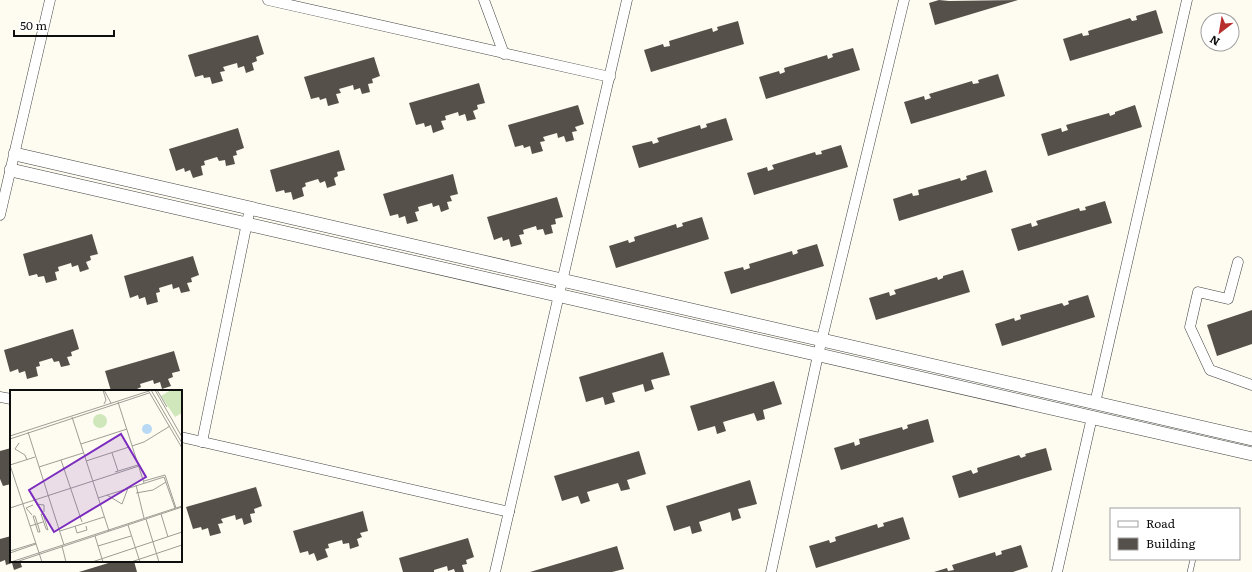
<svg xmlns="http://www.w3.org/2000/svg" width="1252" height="572" font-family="Literata,serif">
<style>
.building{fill:#56504b}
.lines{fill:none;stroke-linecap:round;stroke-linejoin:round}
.service-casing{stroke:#414141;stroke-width:6}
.minor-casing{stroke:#414141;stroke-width:11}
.tertiary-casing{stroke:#414141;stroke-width:14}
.service{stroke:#fff;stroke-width:5}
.minor{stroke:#fff;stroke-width:10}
.tertiary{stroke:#fff;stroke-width:13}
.inset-road{fill:none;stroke:#9e9d96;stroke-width:1}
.view{fill:#7b2cbf;fill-opacity:0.15;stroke:#7b2cbf;stroke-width:2}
.inset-edge{fill:none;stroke:#0e0e0e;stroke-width:2}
</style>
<rect width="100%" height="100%" fill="#fefcf0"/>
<!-- building -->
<g class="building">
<path d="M939,0L949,1L1018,0L935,25L929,3Z"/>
<path d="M1156,10L1163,33L1070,61L1063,39L1082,33L1083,36L1089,35L1088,31L1130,18L1132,21L1137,20L1136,16Z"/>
<path d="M738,21L744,44L651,72L644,50L663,44L664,47L670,46L669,41L712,28L713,32L718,30L717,27Z"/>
<path d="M258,35L264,54L256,57L257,61L252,63L254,70L246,73L244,66L238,68L237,63L223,67L225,71L220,72L223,81L212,84L210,77L204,78L203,75L195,77L188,55Z"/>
<path d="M853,48L860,70L766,99L759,77L779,71L780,74L785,72L784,68L827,55L828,59L833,57L832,54Z"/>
<path d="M374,57L380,76L372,79L373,83L368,84L370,92L362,94L360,88L354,90L353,85L339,89L341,93L336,94L339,103L328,106L326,98L320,100L319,97L311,99L304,77Z"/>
<path d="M998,74L1005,96L911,124L904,102L924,96L925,100L931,98L929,94L972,81L973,84L979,83L978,80Z"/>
<path d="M479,83L485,103L477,105L478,109L473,111L476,119L467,121L465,114L459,116L458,112L445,116L446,120L441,121L444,129L433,133L431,125L425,127L424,123L416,125L409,103Z"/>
<path d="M578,105L584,124L575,127L577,131L572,132L574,140L566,142L564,136L558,138L557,133L543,137L545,141L540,142L543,151L532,154L530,146L524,148L523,145L515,147L508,125Z"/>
<path d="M1135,105L1142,127L1048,156L1041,134L1061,128L1062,132L1068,130L1066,125L1109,113L1110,116L1115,114V112Z"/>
<path d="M726,118L733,140L639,168L632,146L652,141L653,144L659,142L657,138L700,125L701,129L707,127L706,124Z"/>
<path d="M238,128L244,148L236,151L237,155L233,156L235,164L226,166L225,160L219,161L217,157L204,161L205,165L201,166L203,175L193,178L190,170L185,172L184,168L176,171L169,149Z"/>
<path d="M841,145L848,167L754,195L747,173L767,167L768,171L774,169L772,165L815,152L816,155L822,154L821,151Z"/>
<path d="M339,150L345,170L337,172L338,176L334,178L336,185L327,188L325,181L320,183L318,179L305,183L306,186L302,188L304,196L293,200L291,192L285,193L284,190L276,192L270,170Z"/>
<path d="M986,170L993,192L899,221L893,199L912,193L913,196L919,195L918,190L960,178L961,181L967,179L966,176Z"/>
<path d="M453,174L458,194L450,196L452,201L447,202L449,209L441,212L439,205L433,207L432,203L418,207L419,211L415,212L418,221L407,224L405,216L399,218L398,214L390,216L383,194Z"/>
<path d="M557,197L563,217L555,219L556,224L551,225L553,233L545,235L543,229L537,230L536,226L523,230L524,234L519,235L522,244L511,247L509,239L503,241L502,237L494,240L487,217Z"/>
<path d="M1105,201L1112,223L1018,251L1011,229L1031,223L1032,227L1038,225L1036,221L1079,208L1080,211L1086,210L1085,207Z"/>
<path d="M702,217L709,239L616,268L609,246L628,240L629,243L635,241L634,237L676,224L677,228L683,226L682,223Z"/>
<path d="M92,234L98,254L90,256L91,260L86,262L89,269L80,272L78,265L72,267L71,263L58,267L59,271L55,272L57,280L46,283L44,276L38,277L37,274L29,276L23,254Z"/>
<path d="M817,244L824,266L731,294L724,272L743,267L744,270L750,268L749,264L792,251L793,255L798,253L797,250Z"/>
<path d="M193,256L199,275L191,278L192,282L187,283L190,291L181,293L179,287L173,289L172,284L159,288L160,292L156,293L158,302L147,305L145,297L139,299L138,295L130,298L124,276Z"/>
<path d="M963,270L970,292L876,320L869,298L889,292L890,296L896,294L894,290L937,277L938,280L943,278V276Z"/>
<path d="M1088,295L1095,317L1002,346L995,324L1014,318L1015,321L1021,319L1020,315L1062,303L1064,306L1069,304L1068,301Z"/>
<path d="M1252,310V344L1217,356L1207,325Z"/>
<path d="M73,329L79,349L71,352L72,356L67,357L70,365L61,367L59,361L54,362L52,358L39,362L40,366L36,367L38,376L27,379L25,371L19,373L18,369L10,372L4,350Z"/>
<path d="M174,351L180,371L172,373L173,377L168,379L171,386L162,389L160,382L154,384L153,380L140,384L141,387L137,389V391H111L105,371Z"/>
<path d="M663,352L670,375L651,380L654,389L645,392L643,384L612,393L615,402L605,405L603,397L586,402L579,377Z"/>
<path d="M774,381L782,404L763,410L765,419L757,421L754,413L723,422L726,431L717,434L715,426L698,431L690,406Z"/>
<path d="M928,419L934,442L841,470L834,448L854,442L855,446L860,444L859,439L902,427L903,430L908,428L907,425Z"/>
<path d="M11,448V484L3,486L0,479V451Z"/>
<path d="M1046,448L1052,470L959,498L952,476L971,470L973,474L978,472L977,468L1019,455L1021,458L1026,456L1025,454Z"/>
<path d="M639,451L646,474L627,480L630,489L621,491L618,483L587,492L590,501L581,504L578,496L562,501L554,476Z"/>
<path d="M750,480L757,504L738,509L741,518L732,521L730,512L699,522L702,531L692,534L690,526L674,531L666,506Z"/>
<path d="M256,487L262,506L254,509L255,513L250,514L252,522L244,525L242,518L236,520L235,515L221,519L223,523L218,524L221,533L210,536L208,528L202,530L201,527L193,529L186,507Z"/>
<path d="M363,511L368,531L360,533L362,537L357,539L359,546L350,549L349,543L343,544L342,540L328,544L329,548L325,549L328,557L317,561L314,553L309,555L308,551L300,553L293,531Z"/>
<path d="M903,517L910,539L816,568L809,546L829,540L830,543L836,541L835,537L877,524L878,528L884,526L883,523Z"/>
<path d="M11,536V561H20L22,567L14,570L12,563L6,565L5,560L0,562V539Z"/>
<path d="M468,538L474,557L466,560L467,564L462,565L464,572H455L454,569L448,571L447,566L434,570V572H403L399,558Z"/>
<path d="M1021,545L1028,567L1013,572H934L947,568L948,571L954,570L952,565L995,552L996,556L1002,554L1001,551Z"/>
<path d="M617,546L624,569L612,572H530Z"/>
<path d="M115,561H134L137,572H79Z"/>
</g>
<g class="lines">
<defs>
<path id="service" d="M1190,572L1193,559"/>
<g id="minor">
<path d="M268,0L610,77"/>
<path d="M484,0L504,54"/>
<path d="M0,215L50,0"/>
<path d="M1238,262L1228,299L1198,292L1190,327L1210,370L1252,385"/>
<path d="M0,397L11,399"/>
<path d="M1095,403L1187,0"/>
<path d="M181,437L509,512"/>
<path d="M202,442L250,208"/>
<path d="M495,572L627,0"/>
<path d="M771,572L818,355L904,0"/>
<path d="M1057,572L1092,417"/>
</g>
<g id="tertiary">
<path d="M15,154L1252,439"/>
<path d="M11,170L1252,454"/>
</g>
</defs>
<!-- service casing -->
<use href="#service" class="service-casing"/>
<!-- minor casing -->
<use href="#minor" class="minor-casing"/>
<!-- tertiary casing -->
<use href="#tertiary" class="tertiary-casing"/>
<!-- service -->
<use href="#service" class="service"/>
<!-- minor -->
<use href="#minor" class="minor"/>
<!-- tertiary -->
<use href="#tertiary" class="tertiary"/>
</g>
<!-- overview -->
<g transform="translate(10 390)">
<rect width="172" height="172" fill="#fefcf0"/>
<path d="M161,0H172V23L165,27L151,6ZM83 31a7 7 0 1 1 14 0a7 7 0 1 1-14 0Z" fill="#d0e7bb"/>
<path d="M132 39a5 5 0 1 1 10 0a5 5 0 1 1-10 0Z" fill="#b7d9f3"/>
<path class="inset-road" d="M93,0L96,10L94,14M94,0L101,13M138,0L172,58M141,0L172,53M145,0L172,47M147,0L157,17M108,12L134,93M62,27L99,141M18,42L54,155M0,46L139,1M0,49L139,3M9,53L5,59L15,65L17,70M71,54L117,39M122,56L134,52L160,36M102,63L108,81M51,70L72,132M76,71L119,57M0,75L32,172M0,75L25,67M29,77L73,63M105,82L128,75M134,91L155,85L166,118M126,95L134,128M126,103L143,100L156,92M97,105L112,114L118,98M88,108L154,87L165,118M26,114L34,115V122M0,118L129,76M31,124H33L38,140L36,139ZM151,124L158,147M22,125L16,118L23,115M23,126H25L30,142H28ZM136,129L149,172M118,135L130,172M20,136L33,132M65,136L67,143L77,140L76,136M50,141L94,127M85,146L93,172M52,156L56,172M88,156L121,146M0,161L26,153M0,163L26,154M1,172L172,116M6,172L172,117M82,172L172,142M121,172L172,155"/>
<path class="view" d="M111,44L136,87L44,142L19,100Z"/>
<rect width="172" height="172" class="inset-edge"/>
</g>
<!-- legend -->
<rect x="1110" y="508" width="130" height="52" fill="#ffffff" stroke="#9f9f9f"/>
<rect x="1118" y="521" width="20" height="6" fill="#ffffff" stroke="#9f9f9f"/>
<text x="1146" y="528" font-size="12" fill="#0e0e0e">Road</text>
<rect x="1118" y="538" width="20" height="12" fill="#56504b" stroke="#9f9f9f"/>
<text x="1146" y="548" font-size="12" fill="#0e0e0e">Building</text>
<!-- north arrow -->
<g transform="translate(1220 32) rotate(211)"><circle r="19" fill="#ffffff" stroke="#9f9f9f"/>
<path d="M0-3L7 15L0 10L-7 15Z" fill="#b82d2d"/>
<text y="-6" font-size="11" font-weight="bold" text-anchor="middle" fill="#0e0e0e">N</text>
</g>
<!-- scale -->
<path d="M14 30v6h100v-6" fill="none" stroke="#0e0e0e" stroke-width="2"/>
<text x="20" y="30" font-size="12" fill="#0e0e0e" stroke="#ffffff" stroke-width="3" paint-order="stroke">50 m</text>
</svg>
